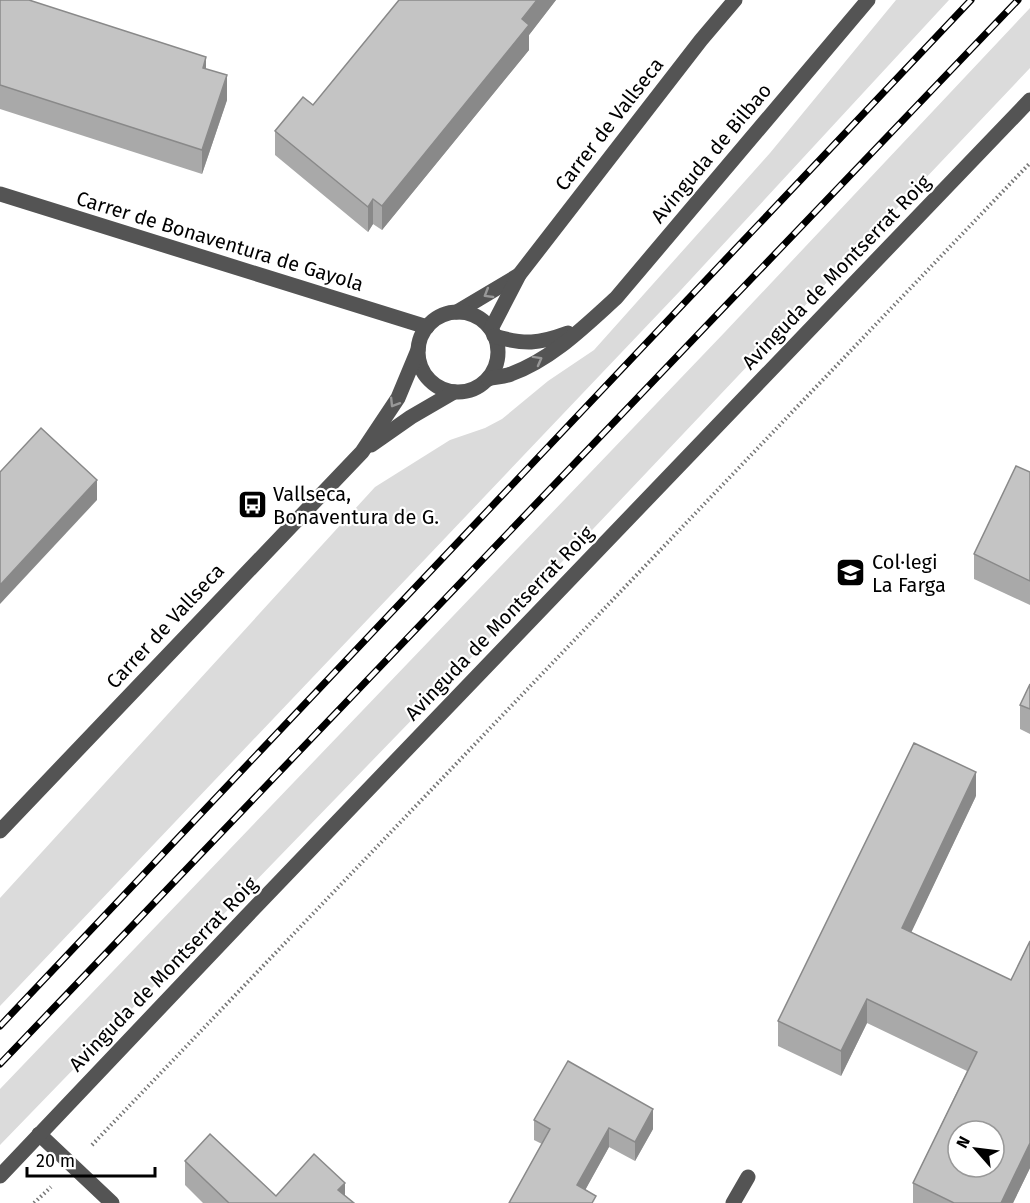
<svg xmlns="http://www.w3.org/2000/svg" width="1030" height="1203" font-family="'Fira Sans',sans-serif">
<style>
.green{fill:#dbdbdb}
.lines{fill:none;stroke-linecap:round;stroke-linejoin:round}
.path{stroke:#767676;stroke-width:4;stroke-dasharray:1.5 3;stroke-linecap:butt}
.minor{stroke:#545454;stroke-width:15}
.rail-casing{stroke:#000;stroke-width:7}
.rail{stroke:#fff;stroke-width:4.5;stroke-dasharray:14;stroke-linecap:butt}
.wall{fill:#a9a9a9}
.shaded-wall{fill:#898989}
.building{fill:#c4c4c4;stroke:#898989;stroke-width:1.5;fill-rule:evenodd}
.oneway{stroke:#989898}
.labels{text-anchor:middle;dominant-baseline:central;stroke-width:4.5;stroke-linejoin:round;paint-order:stroke}
.street-label{font-size:20px;fill:#000;stroke:#fff}
.poi-label{font-size:20px;fill:#000;stroke:#fff;text-anchor:start}
</style>
<rect width="100%" height="100%" fill="#fff"/>
<!-- green -->
<g class="green">
<path d="M896,0H949L680,291L0,1006V898L375,487L450,440L485,428L502,419L548,381L594,350L770,153Z"/>
<path d="M1030,8V68L429,702L0,1145V1089L724,333Z"/>
</g>
<g class="lines">
<!-- path -->
<g class="path">
<path d="M92,1145L1030,163"/>
<path d="M34,1203L51,1187"/>
</g>
<!-- minor -->
<g class="minor">
<path d="M0,194L427,327"/>
<path d="M457,312L519,275"/>
<circle cx="458" cy="352" r="40"/>
<path d="M491,329L519,275L701,40L735,0"/>
<path d="M494,336C525,345 538,344 568,333"/>
<path d="M488,379C495,377 504,377 511,374C551,360 585,326 616,298L868,0"/>
<path d="M371,445L411,417L454,392"/>
<path d="M0,831L362,452L398,398L418,350"/>
<path d="M39,1134L112,1203"/>
<path d="M0,1176L243,920L1030,100"/>
<path d="M733,1203L748,1177"/>
</g>
<defs>
<g id="rail">
<path d="M0,1026L971,0"/>
<path d="M0,1064L1018,0"/>
</g>
</defs>
<!-- rail casing -->
<use href="#rail" class="rail-casing"/>
<!-- rail -->
<use href="#rail" class="rail"/>
</g>
<!-- wall -->
<g class="wall">
<path d="M0,0L206,69L227,100L202,174L0,109Z"/>
<path d="M399,0H556L529,35V50L382,230L373,224L368,232L275,155V131L313,105Z"/>
<path d="M1030,472V605L974,579V554Z"/>
<path d="M1030,684V734L1020,729V705Z"/>
<path d="M976,796L911,932L1011,980L1030,941V1168L1013,1203H913V1183L967,1071L867,1023L841,1076L778,1046V1021Z"/>
<path d="M534,1120L653,1129L635,1161L609,1147L585,1190L596,1203L542,1144L534,1140Z"/>
<path d="M185,1161L276,1196H345L354,1203H203L185,1185Z"/>
</g>
<!-- shaded-wall -->
<g class="shaded-wall">
<path d="M537,0H556L529,35V50L382,230V206Z"/>
<path d="M206,57V81L203,68Z"/>
<path d="M227,75V100L202,174V150Z"/>
<path d="M373,199V224L368,232V207Z"/>
<path d="M97,480V500L0,604V585Z"/>
<path d="M976,772V796L902,952V928Z"/>
<path d="M867,999V1023L841,1076V1051Z"/>
<path d="M653,1109V1129L635,1161V1142Z"/>
<path d="M609,1128V1147L578,1203L577,1185Z"/>
<path d="M1030,1143V1168L1013,1203H1001Z"/>
<path d="M345,1183V1203L338,1190Z"/>
</g>
<!-- building -->
<g class="building">
<path d="M0,0H29L206,57L203,68L227,75L202,150L0,85Z"/>
<path d="M399,0H537L522,19L529,25L382,206L373,199L368,207L275,131L303,97L313,105Z"/>
<path d="M41,428L97,480L0,585V472Z"/>
<path d="M1016,466L1030,472V581L974,554Z"/>
<path d="M1030,684V709L1020,705Z"/>
<path d="M914,743L976,772L902,928L1011,980L1030,941V1143L1001,1203H954L913,1183L977,1052L867,999L841,1051L778,1021ZM958,1131H994V1167H958Z"/>
<path d="M568,1061L653,1109L635,1142L609,1128L577,1185L596,1196L592,1203H509L550,1129L534,1120Z"/>
<path d="M210,1134L276,1196L314,1154L345,1183L338,1190L354,1203H229L185,1161Z"/>
</g>
<!-- one-way arrows -->
<defs><path id="oneway-chevron" d="M-2-3.5L2.5 0L-2 3.5" fill="none" stroke-width="1.6" stroke-linecap="round" stroke-linejoin="round" transform="scale(1.5)"/></defs>
<g class="oneway">
<use href="#oneway-chevron" transform="translate(488 294) rotate(149)"/>
<use href="#oneway-chevron" transform="translate(538 360) rotate(-29)"/>
<use href="#oneway-chevron" transform="translate(394 403) rotate(122)"/>
</g>
<!-- icons -->
<defs>
<symbol id="bus-square" viewBox="-11 -11 22 22"><rect x="-9" y="-9" width="18" height="18" rx="4" fill="#000" stroke="#fff"/><path d="M-5-6H5V4H4V6H2V4H-2V6H-4V4H-5ZM-3.5-4V0h7V-4ZM-3.5 1.2v1.5H-2V1.2ZM2 1.2v1.5H3.5V1.2Z" fill="#fff"/></symbol>
<symbol id="school-square" viewBox="-11 -11 22 22"><rect x="-9" y="-9" width="18" height="18" rx="4" fill="#000" stroke="#fff"/><path d="M0-5L7-2L0 1L-7-2ZM-4 1L0 2.5L4 1V4Q0 6-4 4Z" fill="#fff"/></symbol>
</defs>
<g fill-rule="evenodd">
<use href="#bus-square" x="236" y="488" width="33" height="33"/>
<use href="#school-square" x="834" y="556" width="33" height="33"/>
</g>
<g class="labels">
<!-- street labels -->
<g class="street-label">
<text transform="translate(609 124) rotate(-52)">Carrer de Vallseca</text>
<text transform="translate(711 153) rotate(-50)">Avinguda de Bilbao</text>
<text transform="translate(220 241) rotate(17)">Carrer de Bonaventura de Gayola</text>
<text transform="translate(836 272) rotate(-46)">Avinguda de Montserrat Roig</text>
<text transform="translate(499 623) rotate(-46)">Avinguda de Montserrat Roig</text>
<text transform="translate(165 626) rotate(-47)">Carrer de Vallseca</text>
<text transform="translate(163 974) rotate(-46)">Avinguda de Montserrat Roig</text>
</g>
<!-- poi labels -->
<g class="poi-label">
<text x="273" y="494">Vallseca,<tspan x="273" dy="23">Bonaventura de G.</tspan></text>
<text x="872" y="562">Col·legi<tspan x="872" dy="23">La Farga</tspan></text>
</g>
</g>
<!-- north arrow -->
<g transform="translate(976 1149) rotate(298)"><circle r="28" fill="#ffffff" stroke="#999999" stroke-width="1.5"/>
<path d="M0-4.5L10 22L0 15L-10 22Z" fill="#000000"/>
<text y="-9" font-size="16" font-weight="bold" text-anchor="middle" fill="#000000">N</text>
</g>
<!-- scale -->
<path d="M27 1167v9h128v-9" fill="none" stroke="#000000" stroke-width="3"/>
<text x="36" y="1167" font-size="18" fill="#000000" stroke="#ffffff" stroke-width="4.5" paint-order="stroke">20 m</text>
</svg>
